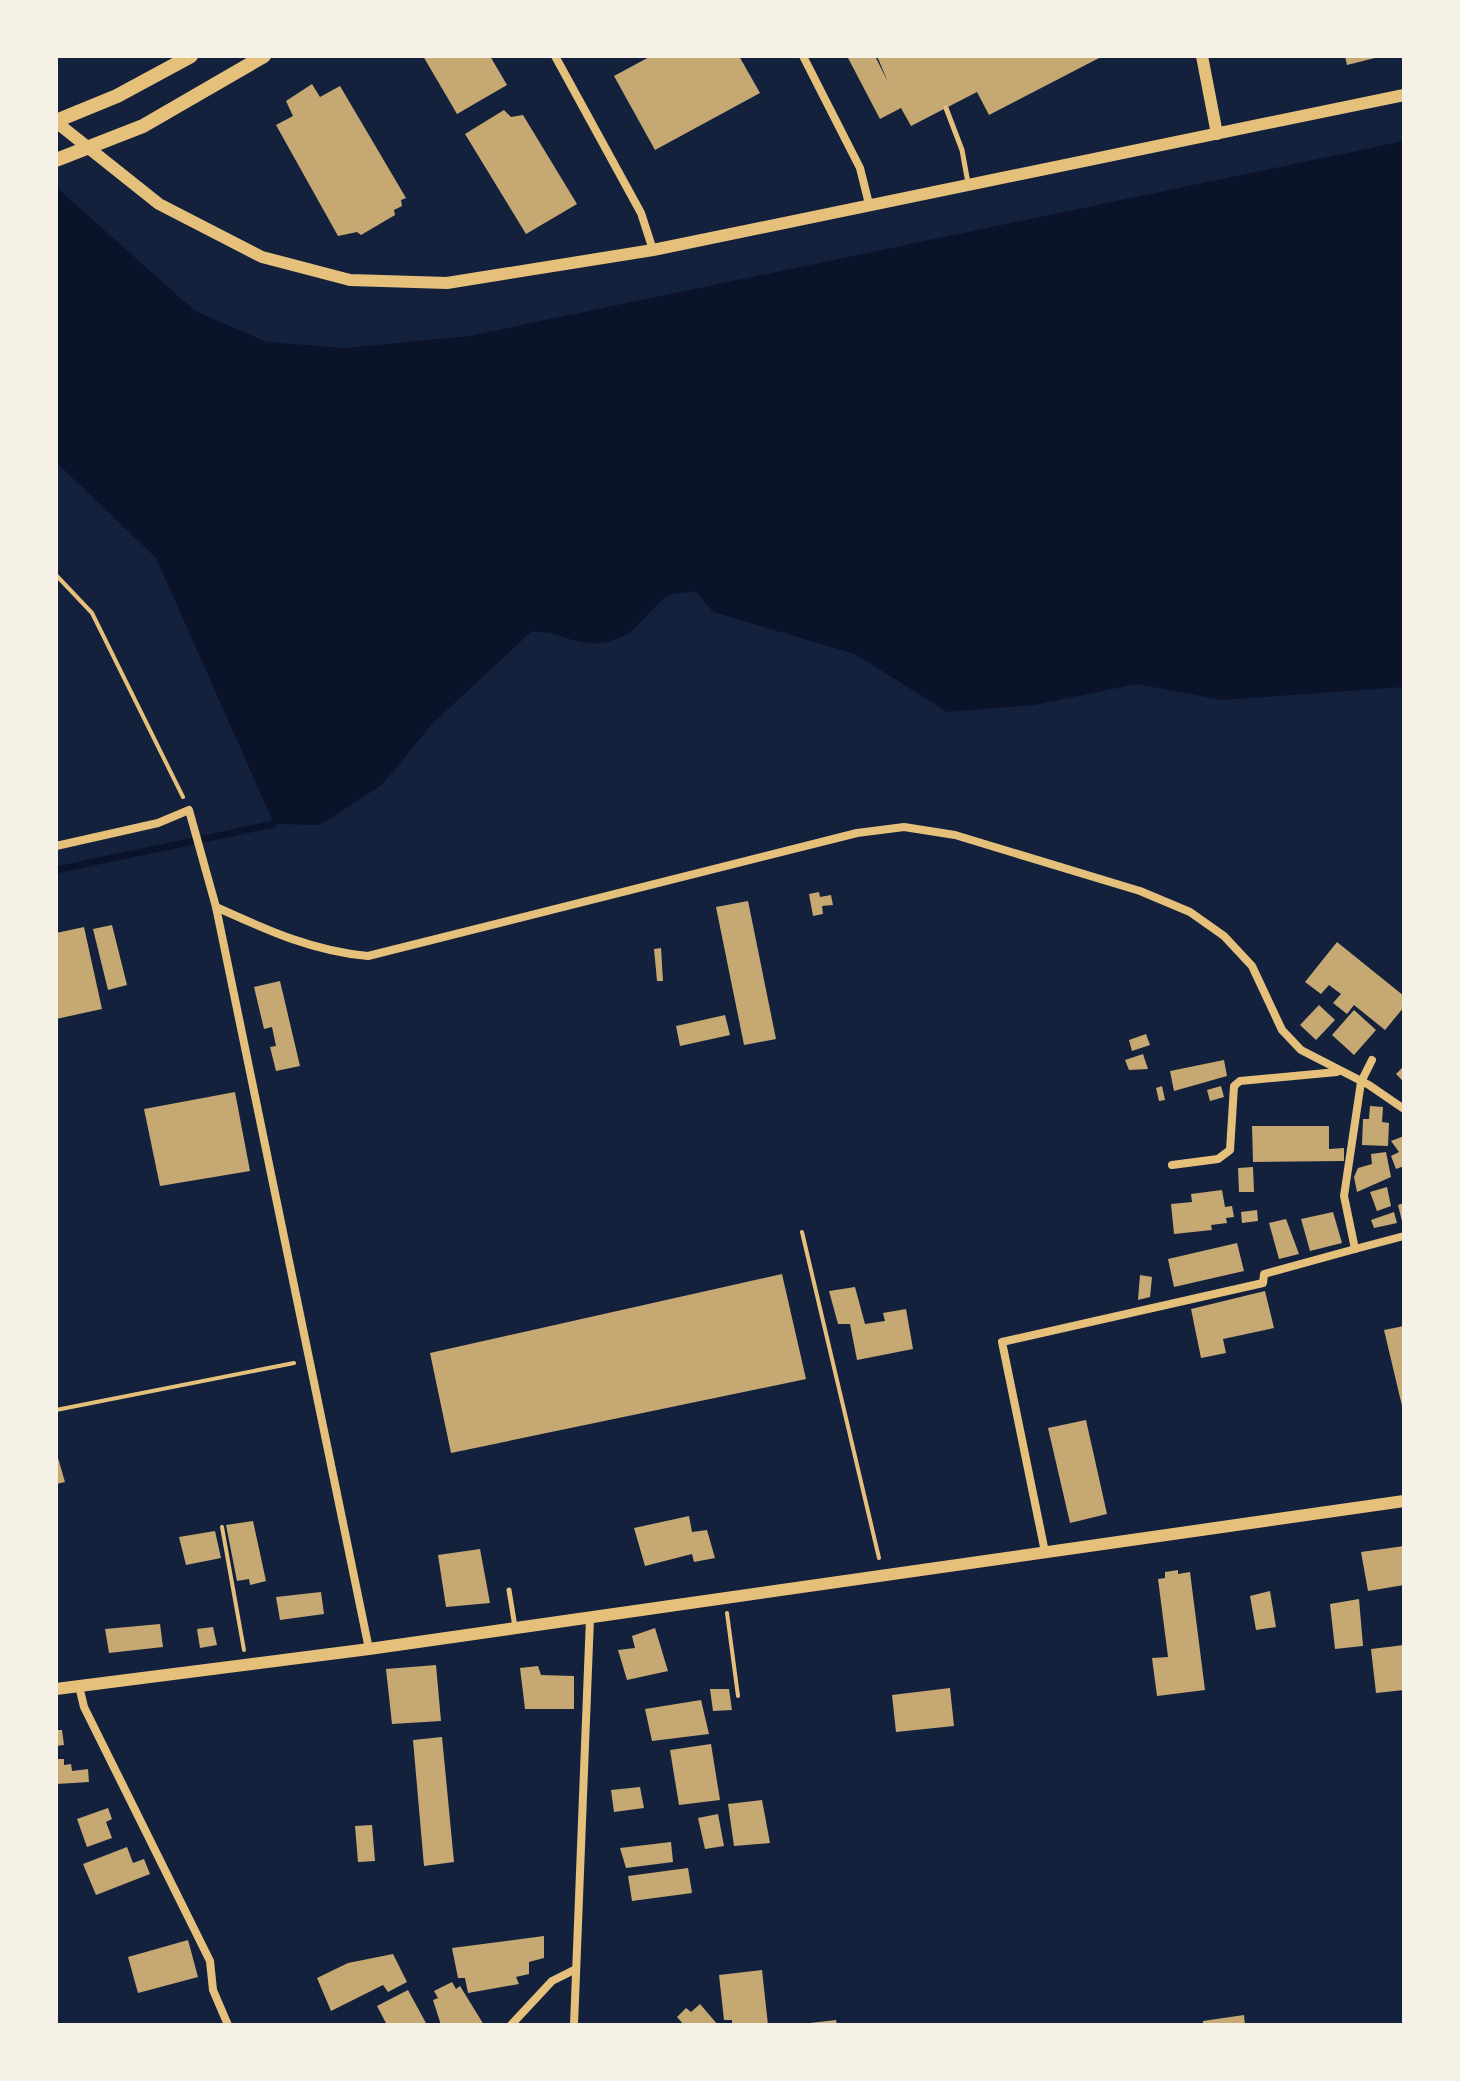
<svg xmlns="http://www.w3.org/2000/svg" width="1460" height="2081" font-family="Lato,sans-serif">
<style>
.water{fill:#0b132b}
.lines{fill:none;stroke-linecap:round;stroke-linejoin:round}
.stream{stroke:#0b132b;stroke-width:7}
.building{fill:#c6a872}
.path{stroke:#e5c07b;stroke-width:4}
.service{stroke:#e5c07b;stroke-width:5}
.minor{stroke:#e5c07b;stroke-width:8}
.tertiary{stroke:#e5c07b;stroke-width:12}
.secondary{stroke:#e5c07b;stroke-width:14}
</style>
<rect width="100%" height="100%" fill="#14213d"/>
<!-- water -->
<path class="water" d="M1404,141V687L1221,700L1137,684L1034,705L947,712L855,654L713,612L696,591C687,593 672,593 665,598C640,618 636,639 599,643C572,646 560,630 531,632L431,725L383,784L320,825L274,824L156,558L56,462V187L195,311L267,342L345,348L469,336Z"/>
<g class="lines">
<!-- stream -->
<path class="stream" d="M56,870L274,824"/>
</g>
<!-- building -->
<g class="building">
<path d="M423,56H490L507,85L457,114Z"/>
<path d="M651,56H739L760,93L655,150L614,76Z"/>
<path d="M847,56H875L888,82L877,56H1103L989,115L977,92L911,126L901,108L880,119Z"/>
<path d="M1345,56H1379V57L1347,65Z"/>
<path d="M312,84L320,97L340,86L406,198L401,200L402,206L394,210L395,215L361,235L357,232L338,236L276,125L293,116L286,101Z"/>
<path d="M504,110L511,117L523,115L577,204L526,234L465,134Z"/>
<path d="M819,892L820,897L831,895L833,905L822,906L823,914L813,916L809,894Z"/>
<path d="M748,901L776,1039L744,1045L716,907Z"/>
<path d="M112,925L127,985L108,990L93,929Z"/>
<path d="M84,927L102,1009L56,1019V933Z"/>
<path d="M1337,942L1404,996V1007L1385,1030L1354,1005L1347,1014L1333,1003L1341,994L1329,985L1321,994L1305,982Z"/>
<path d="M661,948L663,981H657L654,949Z"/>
<path d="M280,981L300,1066L276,1071L270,1047L276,1046L272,1027L264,1029L254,987Z"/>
<path d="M1319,1005L1335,1020L1316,1040L1300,1025Z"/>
<path d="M1354,1010L1376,1030L1354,1055L1332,1035Z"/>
<path d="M725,1015L730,1035L680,1046L676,1026Z"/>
<path d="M1146,1034L1150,1045L1132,1051L1129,1040Z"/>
<path d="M1143,1054L1148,1069L1129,1070L1125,1060Z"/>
<path d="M1224,1060L1227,1076L1174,1091L1170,1071Z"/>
<path d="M1404,1066V1082L1396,1074Z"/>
<path d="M1162,1086L1165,1100L1159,1101L1156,1088Z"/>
<path d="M1221,1086L1224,1097L1210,1101L1207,1090Z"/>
<path d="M235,1092L250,1171L160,1186L144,1109Z"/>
<path d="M1370,1106L1383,1107L1382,1122L1389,1123L1388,1146L1362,1145L1363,1119H1369Z"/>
<path d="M1252,1126H1329V1149L1344,1148V1161L1253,1162Z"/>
<path d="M1404,1136V1166L1396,1169L1391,1156L1399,1152L1391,1141Z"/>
<path d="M1386,1152L1391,1177L1357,1192L1354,1177L1358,1168L1372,1164L1371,1154Z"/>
<path d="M1253,1167L1254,1192H1239L1238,1168Z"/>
<path d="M1387,1187L1391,1206L1377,1211L1370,1192Z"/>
<path d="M1222,1190L1225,1207L1232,1206L1234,1217L1226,1218L1227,1223L1211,1225L1212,1230L1174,1234L1171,1204L1192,1202L1191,1194Z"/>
<path d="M1404,1203V1225H1403L1398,1205Z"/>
<path d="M1257,1210L1258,1221L1242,1223L1241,1212Z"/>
<path d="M1333,1212L1342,1243L1310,1251L1301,1219Z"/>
<path d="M1394,1212L1397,1223L1374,1228L1371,1220Z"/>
<path d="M1286,1219L1299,1254L1279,1259L1269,1223Z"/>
<path d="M1237,1243L1244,1271L1174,1287L1168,1259Z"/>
<path d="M782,1274L806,1379L451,1453L430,1353Z"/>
<path d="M1140,1275L1152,1277L1150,1297L1138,1300Z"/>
<path d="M855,1287L865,1324L885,1321L883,1313L906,1309L913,1349L857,1360L850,1324H838L829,1291Z"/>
<path d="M1265,1291L1274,1328L1223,1339L1226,1353L1201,1358L1191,1309Z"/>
<path d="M1404,1326V1409L1403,1410L1384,1330Z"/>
<path d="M1086,1420L1107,1514L1070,1523L1048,1428Z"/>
<path d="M56,1451L65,1482L56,1484Z"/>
<path d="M689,1516L692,1532L707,1530L715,1558L694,1562L692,1554L645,1566L634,1528Z"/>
<path d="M253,1521L266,1581L250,1585L249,1579L237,1581L226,1525Z"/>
<path d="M215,1531L221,1558L186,1565L179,1537Z"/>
<path d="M1404,1546V1585L1368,1591L1361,1552Z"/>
<path d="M480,1549L490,1603L446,1607L438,1555Z"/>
<path d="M1178,1570V1574L1190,1572L1205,1690L1157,1696L1152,1658L1168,1657L1158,1579L1165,1578V1572Z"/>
<path d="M1270,1591L1276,1627L1256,1630L1250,1596Z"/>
<path d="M321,1592L324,1614L280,1620L276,1597Z"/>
<path d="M1359,1599L1363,1646L1335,1649L1330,1604Z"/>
<path d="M160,1624L163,1647L109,1653L105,1629Z"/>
<path d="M213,1627L217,1645L200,1648L197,1629Z"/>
<path d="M655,1628L668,1671L627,1680L618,1650L635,1648L632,1636Z"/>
<path d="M1404,1645V1690L1376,1693L1371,1649Z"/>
<path d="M436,1665L441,1721L392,1724L386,1669Z"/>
<path d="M538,1666L541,1675L574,1676V1709H525L520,1668Z"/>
<path d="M950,1688L954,1726L896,1732L892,1695Z"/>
<path d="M710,1689H729L732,1710L713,1711Z"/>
<path d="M701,1700L709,1734L652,1741L645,1709Z"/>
<path d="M56,1730H62L64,1745L56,1746Z"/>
<path d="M442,1737L454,1862L424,1866L413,1740Z"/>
<path d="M711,1744L720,1800L679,1805L670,1750Z"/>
<path d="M56,1759H64V1765L71,1764L72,1771L88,1769L89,1782L56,1784Z"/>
<path d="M640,1787L644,1808L614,1812L611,1790Z"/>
<path d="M762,1800L770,1843L734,1846L728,1804Z"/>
<path d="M108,1808L112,1819L106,1822L112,1838L87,1847L77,1819Z"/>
<path d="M718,1814L724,1846L705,1849L698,1818Z"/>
<path d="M372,1825L375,1861L358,1862L355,1826Z"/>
<path d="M671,1842L673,1862L626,1868L620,1848Z"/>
<path d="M127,1847L133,1863L144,1859L150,1874L96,1895L83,1864Z"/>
<path d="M688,1868L692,1893L632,1901L628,1876Z"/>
<path d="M544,1936V1958L529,1962V1974L516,1977L519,1984L468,1993L465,1978H458L452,1948Z"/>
<path d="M188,1940L198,1977L138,1993L128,1957Z"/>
<path d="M393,1954L407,1982L388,1992L383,1985L331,2011L317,1978L348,1963Z"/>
<path d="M762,1970L768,2025H732V2020H724L719,1975Z"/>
<path d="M452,1982L456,1989L460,1986L484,2025H441L433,2000L438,1998L434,1991Z"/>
<path d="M408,1990L427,2025H387L377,2006Z"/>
<path d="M700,2004L718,2025H684L677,2017L686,2008L691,2012Z"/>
<path d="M1244,2015L1245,2025H1203V2021Z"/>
<path d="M836,2020L837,2025H810V2023Z"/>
</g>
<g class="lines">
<!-- path -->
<g class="path">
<path d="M56,575L92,613L183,797"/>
<path d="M802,1232L879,1558"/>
<path d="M56,1410L294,1363"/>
<path d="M222,1527L244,1650"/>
<path d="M727,1613L738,1696"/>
</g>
<!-- service -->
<g class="service">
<path d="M946,108L962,150L968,183"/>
<path d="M509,1590L515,1627"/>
</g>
<!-- minor -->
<g class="minor">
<path d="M555,56L641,213L653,250"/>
<path d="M803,56L860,168L869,204"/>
<path d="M56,846L158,823L189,810L216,907L369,1649"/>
<path d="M216,907C267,930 312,951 368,956L857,833L904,827L955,835L1140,891L1190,912L1224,936L1252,966L1282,1030L1301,1050L1369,1085L1404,1109"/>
<path d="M1172,1165L1218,1159L1230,1150L1234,1086L1240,1081L1337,1072"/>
<path d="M1355,1249L1404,1236"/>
<path d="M1045,1552L1002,1342L1263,1283L1264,1274L1355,1249L1344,1196L1361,1082L1372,1060"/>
<path d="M79,1686L84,1707L210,1961L213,1990L228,2025"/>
<path d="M511,2025L552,1981L576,1969"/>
<path d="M574,2025L590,1618"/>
</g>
<!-- tertiary -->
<g class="tertiary">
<path d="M1202,56L1217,134"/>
<path d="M56,122L159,204L262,257L350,280L447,283L653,250L1404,95"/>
<path d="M56,1689L369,1649L1404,1501"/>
</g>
<!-- secondary -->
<g class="secondary">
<path d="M56,121L117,96L191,56"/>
<path d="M56,160L143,126L264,56"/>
</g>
</g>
<!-- border -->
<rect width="1460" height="2081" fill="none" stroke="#f6f1e7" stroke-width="116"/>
</svg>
